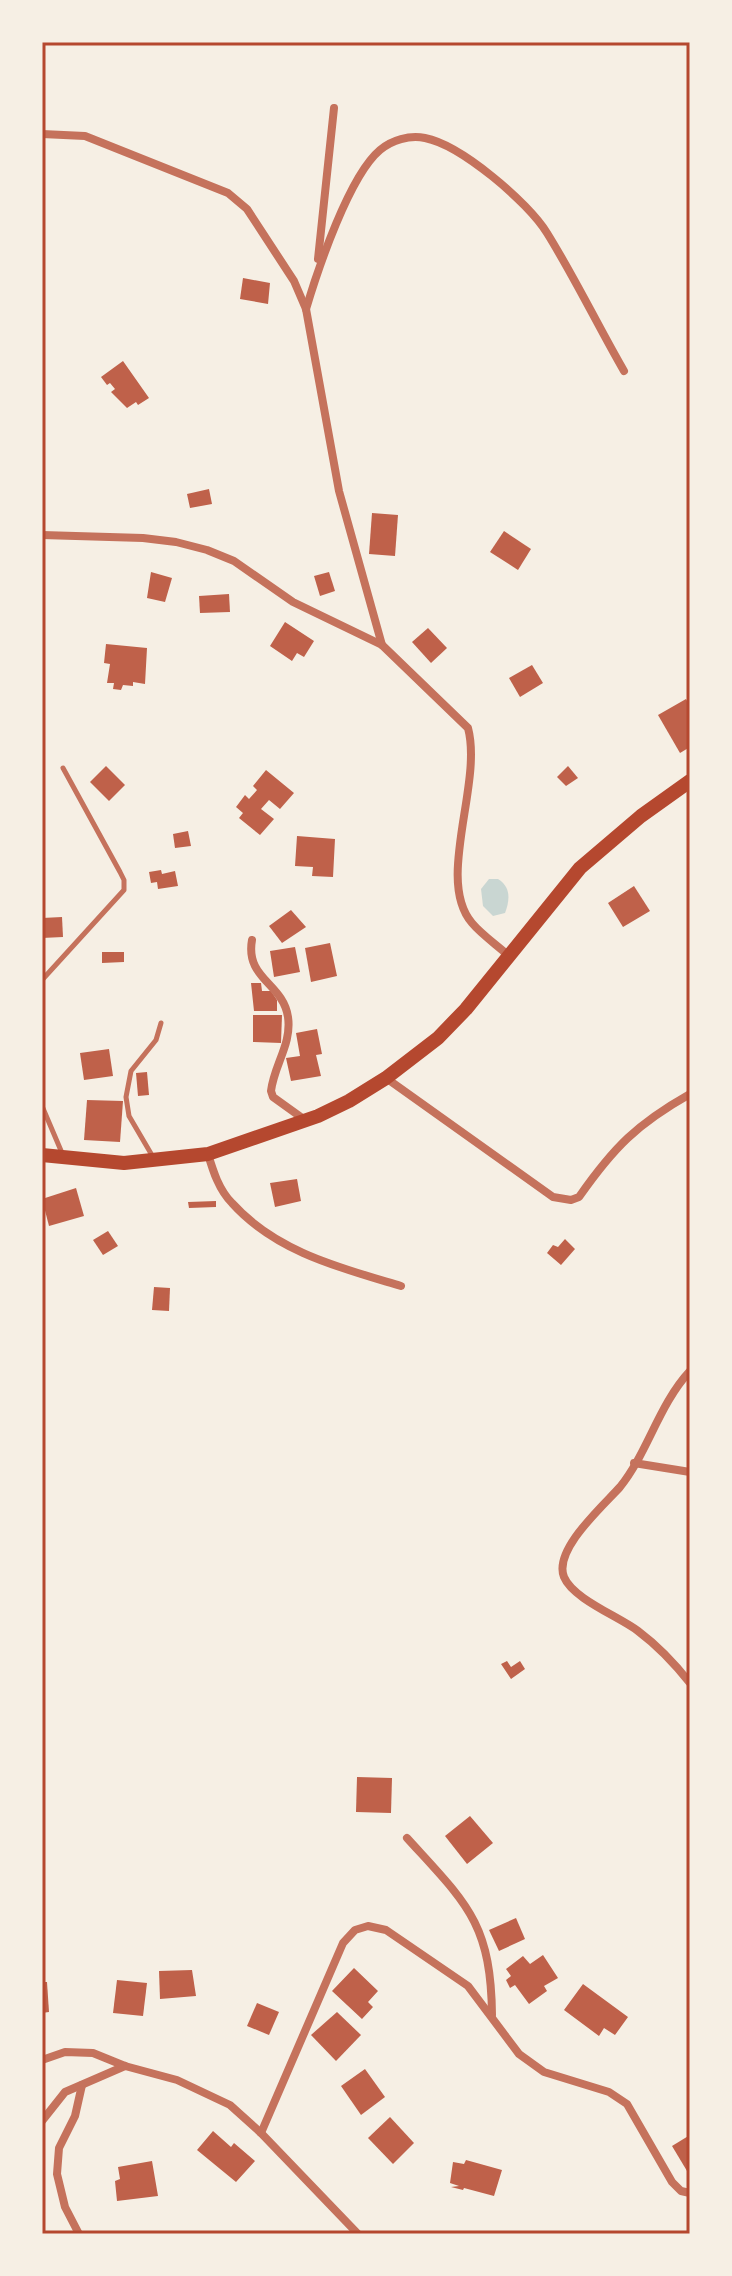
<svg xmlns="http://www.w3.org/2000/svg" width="732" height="2276" font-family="'Noto Serif',serif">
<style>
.water{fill:#c9d6d2}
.building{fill:#bf614a}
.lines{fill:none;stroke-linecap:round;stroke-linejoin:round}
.service{stroke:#c5725c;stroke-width:5}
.minor{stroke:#c5725c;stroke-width:8}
.secondary{stroke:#b5482f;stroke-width:14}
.neatline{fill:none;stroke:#b5482f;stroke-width:3}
</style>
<rect width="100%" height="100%" fill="#f6efe4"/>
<!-- water -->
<path class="water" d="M489,879H498C511,887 510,900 505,913L493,916L483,906L481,889Z"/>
<!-- building -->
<g class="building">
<path d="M243,278L270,283L268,304L240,299Z"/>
<path d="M123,361L149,398L138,405L136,402L127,408L111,392L115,389L110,383L107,385L101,377Z"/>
<path d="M209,489L212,504L190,508L187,494Z"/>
<path d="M372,513L398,515L395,556L369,554Z"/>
<path d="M504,531L531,549L518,570L490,552Z"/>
<path d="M151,572L172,578L165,602L147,598Z"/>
<path d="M329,572L335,591L320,596L314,576Z"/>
<path d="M229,594L230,612L200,613L199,596Z"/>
<path d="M285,622L314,641L304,657L297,653L292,661L270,646Z"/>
<path d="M428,628L447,648L431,663L412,642Z"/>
<path d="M106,644L147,648L145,684L133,682V686L123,685L121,690L113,689L114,683H107L110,664L104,663Z"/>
<path d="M532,665L543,683L520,697L509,678Z"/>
<path d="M686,699L690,706V747L680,753L658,715Z"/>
<path d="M106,766L125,785L109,801L90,782Z"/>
<path d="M568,766L578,778L566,786L557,777Z"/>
<path d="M266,770L294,793L280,809L269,800L261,809L274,819L260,835L239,818L243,813L236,807L245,795L249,799L257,790L253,786Z"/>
<path d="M188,831L191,846L175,848L173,834Z"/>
<path d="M297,836L335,839L333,877L312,876L313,867L295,866Z"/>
<path d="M161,870L162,874L175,871L178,886L158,889L157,882L151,883L149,872Z"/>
<path d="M634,886L650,911L623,927L608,903Z"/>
<path d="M291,910L306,927L282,943L269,926Z"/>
<path d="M62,917L63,937L42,938V918Z"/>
<path d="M330,943L337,976L311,982L305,948Z"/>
<path d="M295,947L300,972L274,977L270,951Z"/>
<path d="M102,952H124V962L102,963Z"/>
<path d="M251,983H261L262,991H271L277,1000V1011H254Z"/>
<path d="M253,1015H282L281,1043L253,1042Z"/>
<path d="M317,1029L322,1054L316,1055L321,1076L291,1081L286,1058L300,1056L296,1033Z"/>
<path d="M109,1049L113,1076L84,1080L80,1053Z"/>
<path d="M147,1072L149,1095L138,1096L136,1073Z"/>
<path d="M87,1100L123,1101L120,1142L84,1140Z"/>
<path d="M297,1179L301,1201L275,1207L270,1183Z"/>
<path d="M76,1188L84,1216L49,1226L42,1199Z"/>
<path d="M216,1201V1207L189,1208L188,1202Z"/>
<path d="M108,1231L118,1246L103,1255L93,1240Z"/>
<path d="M565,1239L575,1249L561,1265L547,1253L553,1245L558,1247Z"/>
<path d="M154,1287L170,1288L169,1311L152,1310Z"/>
<path d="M507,1661L511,1667L520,1661L525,1669L511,1679L501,1664Z"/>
<path d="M357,1777L392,1778L391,1813L356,1812Z"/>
<path d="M470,1816L493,1843L467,1864L445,1836Z"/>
<path d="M516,1918L525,1939L499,1951L489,1930Z"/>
<path d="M543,1955L558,1978L544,1986L547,1991L529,2004L515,1985L510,1988L506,1980L511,1976L506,1969L523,1956L530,1964Z"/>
<path d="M354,1968L378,1991L368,2002L373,2007L362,2019L332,1991Z"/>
<path d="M192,1970L196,1996L160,1999L159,1971Z"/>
<path d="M117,1980L147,1983L143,2016L113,2013Z"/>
<path d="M42,1982H47L49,2012L42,2013Z"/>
<path d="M583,1984L628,2017L615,2035L604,2028L599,2036L564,2010Z"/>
<path d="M257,2003L279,2012L269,2035L247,2026Z"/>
<path d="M337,2012L361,2035L336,2061L311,2035Z"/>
<path d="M365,2069L385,2097L361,2115L341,2086Z"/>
<path d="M390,2117L414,2143L393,2164L368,2138Z"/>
<path d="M213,2131L231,2147L234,2143L255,2161L236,2182L197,2150Z"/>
<path d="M690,2135V2170L687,2171L672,2146Z"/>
<path d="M466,2160L502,2170L494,2196L464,2188L463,2190L451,2187L459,2186L450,2183L453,2162L464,2164Z"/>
<path d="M152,2161L158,2196L117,2201L115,2181L120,2179L118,2167Z"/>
</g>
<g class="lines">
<!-- service -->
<g class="service">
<path d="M42,980L124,890V880L120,872L63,768"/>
<path d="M42,1106L62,1153"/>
<path d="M153,1157L129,1116L126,1097L131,1071L156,1040L161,1023"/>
</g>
<!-- minor -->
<g class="minor">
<path d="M42,134L85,136L228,193L247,209L294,281L306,309L339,491L382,645"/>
<path d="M318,259L334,108"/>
<path d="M306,309C318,269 349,176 380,150C392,140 409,135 425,138C461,145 528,202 547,233C575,278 598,326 624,371"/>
<path d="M42,535L143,538L176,542L207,550L234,561L293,602L382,645L468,728C483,784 435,880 472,923C482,935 497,945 509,956"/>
<path d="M252,940C245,979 283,983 288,1017C292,1044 274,1065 271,1091L273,1097L305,1120"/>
<path d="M386,1078L553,1197L571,1200L579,1197C614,1147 637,1124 690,1094"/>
<path d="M208,1154C213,1171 219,1190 232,1203C276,1252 341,1268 401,1286"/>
<path d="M690,1371C659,1404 647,1454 620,1487C603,1506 553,1550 564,1577C573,1599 620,1617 638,1631C658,1646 675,1664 690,1683"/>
<path d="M634,1463L690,1472"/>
<path d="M407,1838C466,1903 491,1922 492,2015"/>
<path d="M42,2060L65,2052L93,2053L125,2066L177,2080L230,2105L261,2133L358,2234"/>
<path d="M42,2121L65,2092L125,2066"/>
<path d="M261,2133L343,1943L355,1930L368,1926L386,1930L468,1986L519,2054L544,2072L609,2092L627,2104L672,2182L681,2191L690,2193"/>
<path d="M79,2234L65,2207L57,2174L59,2148L75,2116L82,2085"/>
</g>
<!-- secondary -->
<path class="secondary" d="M42,1155L124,1163L208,1154L318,1116L349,1101L386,1078L438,1038L466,1009L580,868L641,816L690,781"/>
</g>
<!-- border -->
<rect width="732" height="2276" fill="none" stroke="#f6efe4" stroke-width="88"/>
<rect x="44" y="44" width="644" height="2188" class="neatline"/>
</svg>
